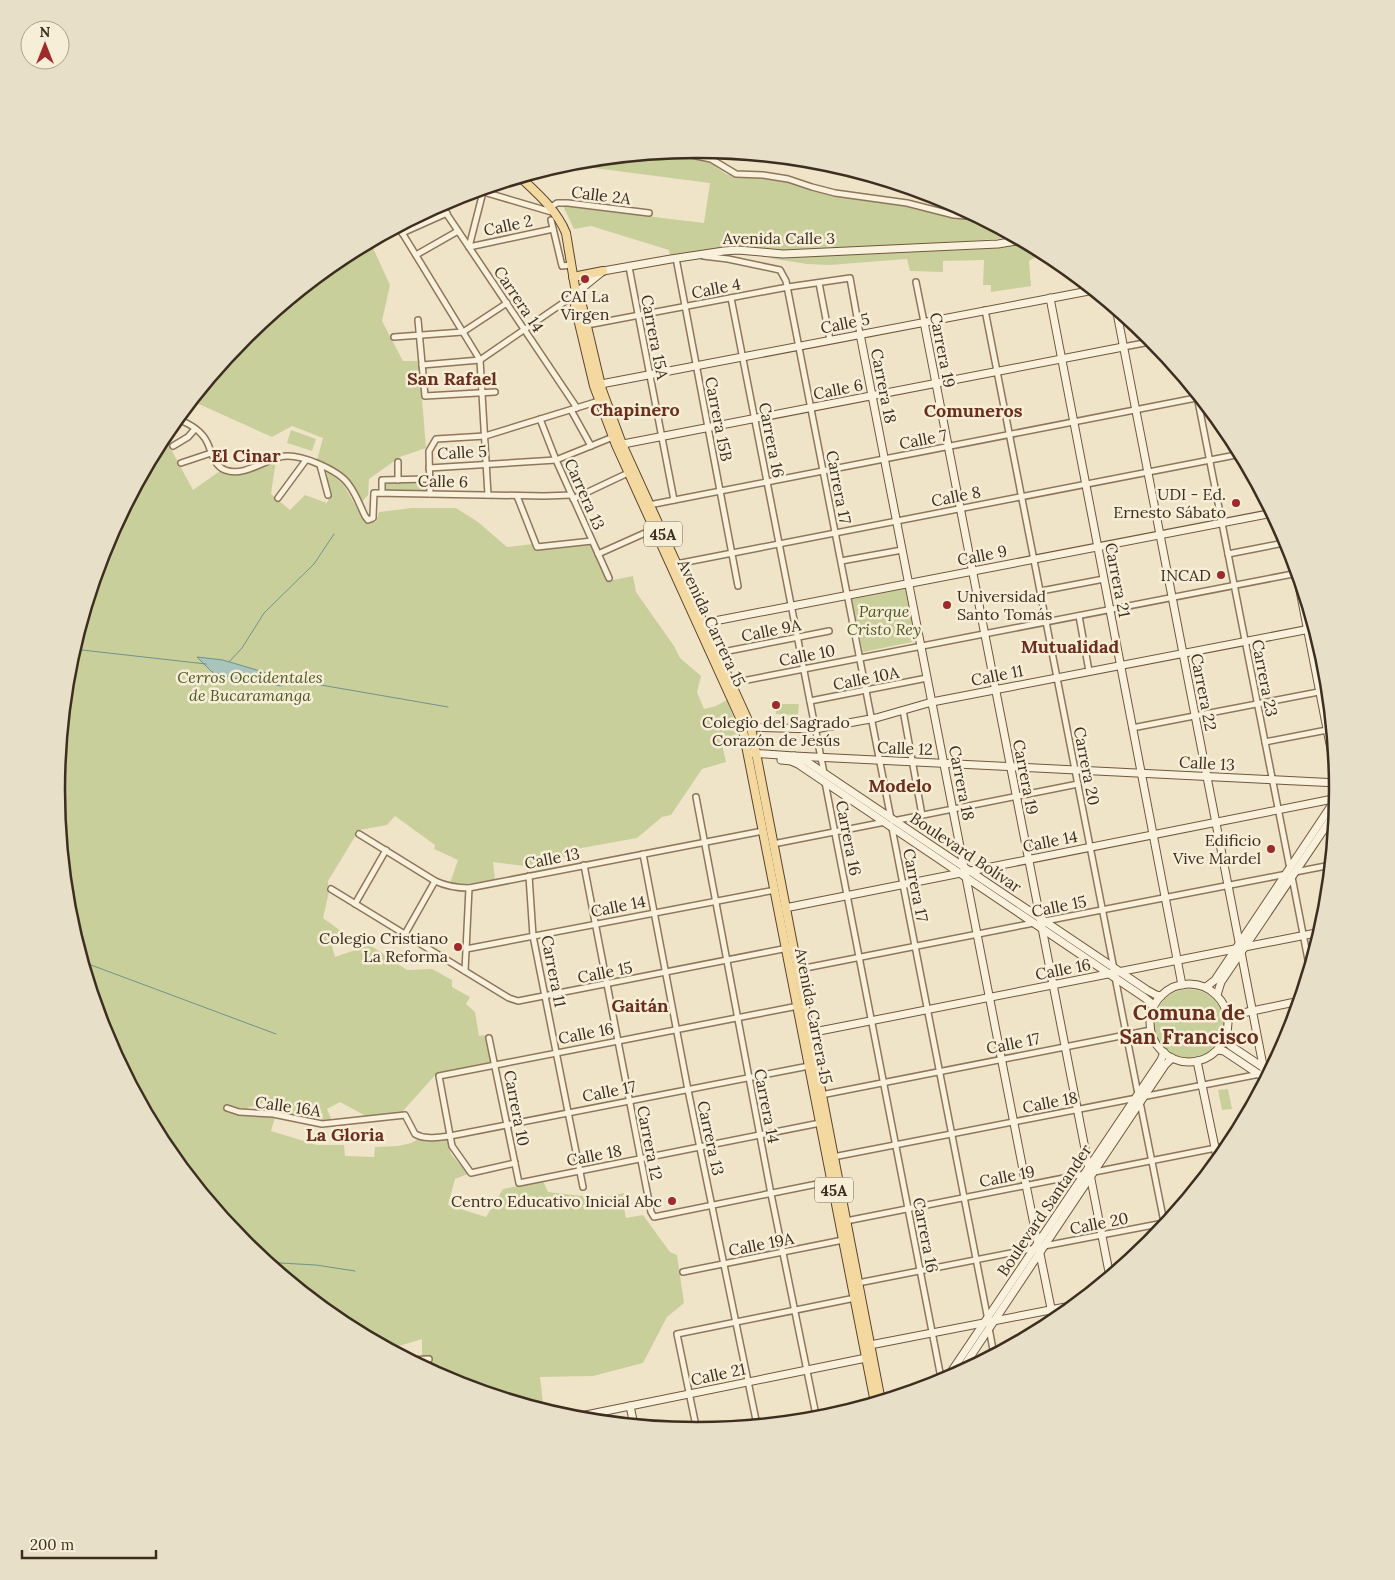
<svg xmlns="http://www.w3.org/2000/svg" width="1395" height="1580" font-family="Lora,serif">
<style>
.green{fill:#c9cf9b}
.water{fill:#a9c4bc;stroke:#6f938a}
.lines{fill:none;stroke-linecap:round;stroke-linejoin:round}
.stream{stroke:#6f938a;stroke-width:1}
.street-casing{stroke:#8d765c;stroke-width:8}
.secondary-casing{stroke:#6f573f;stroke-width:9}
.primary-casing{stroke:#5b4430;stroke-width:10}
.street{stroke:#faf1dc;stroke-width:5}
.secondary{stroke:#faf1dc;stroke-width:7}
.primary{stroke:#f3d9a0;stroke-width:8}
.poi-dot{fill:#9e2a2b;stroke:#f7eed8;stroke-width:2}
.labels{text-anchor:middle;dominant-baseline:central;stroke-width:5;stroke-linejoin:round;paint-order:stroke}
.shield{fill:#f7eed8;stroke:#756857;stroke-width:1}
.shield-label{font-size:15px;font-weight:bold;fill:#3d2e20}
.street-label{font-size:16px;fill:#3d2e20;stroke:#f7eed8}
.poi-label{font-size:16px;fill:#3d2e20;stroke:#f7eed8;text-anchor:end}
.park-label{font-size:16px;font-style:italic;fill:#4d5a26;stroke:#f7eed8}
.neighbourhood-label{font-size:18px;font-weight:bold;fill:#6b2e1e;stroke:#f7eed8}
.district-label{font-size:21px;font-weight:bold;fill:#6b2e1e;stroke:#f7eed8}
.rim{fill:none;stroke:#3d2e20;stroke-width:2.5}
</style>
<rect width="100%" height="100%" fill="#f0e4c8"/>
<!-- green -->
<g class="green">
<path d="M664,152L709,162L726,174L733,176L763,177L793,183L812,191L857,199L900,204L948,217L986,221L1018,237L923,245L799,250L778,251L735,246L670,255L669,250L591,226L574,229L563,206L704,223L710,183L586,167V160Z"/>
<path d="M1026,242L1044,252L1029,261L1031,286L991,292V285H983L984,260L943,261V272L910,271L907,259L829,265L807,264L768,258L980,249L1002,248Z"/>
<path d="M358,248L359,249L373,248L390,285L382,321L403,361H419L426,448L400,457L369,479L368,495L362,502C350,474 343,472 317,460L323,438L292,426L272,437L192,401L244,336L341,257Z"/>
<path d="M175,420L183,424L165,438L193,490L220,471C242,477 256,468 276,460L271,494L290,510L305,495L327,503C332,490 327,484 327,471L343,484L365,522H376L379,512L412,508H456L478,522L507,547L533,544L535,548L589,543L608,581L633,576L636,592L674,646L680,658L701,676L697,692L704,709L716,706L727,700L739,733L721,740L726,762L702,769L671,815L662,817L637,838L576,849L561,859L525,866L493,862L495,880L466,884L450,883L458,860L434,849L435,845L395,816L387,825L359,830L328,881L329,892L323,918L341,931L332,946L335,957L370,945L407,970L432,969L452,980V987L470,997L466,1004L475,1012L479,1036L486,1035L491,1063L437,1073L402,1112L366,1116L340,1102L327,1109L332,1121L317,1122L291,1116L290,1106L262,1103L247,1108L245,1116L275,1117L271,1131L317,1145H344L345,1156L374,1157L375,1147L398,1146L411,1143L419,1139L431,1140L447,1139L451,1154L468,1174L455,1179L448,1205L486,1217L503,1189L543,1181L548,1192L600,1198L624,1193L627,1203L624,1208L626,1218L643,1215L670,1252L677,1255L684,1303L667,1317L643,1363L593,1376L540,1377L543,1403L535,1408L452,1382L422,1366V1339L389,1349L341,1323L244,1243L164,1146L105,1035L69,915L56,790L69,665L105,544L164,434Z"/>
<path d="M291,430L316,439L312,451L287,443Z"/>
<path d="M385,481L427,482V491H385Z"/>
<path d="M906,588L917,641L863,652L852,599Z"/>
<path d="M776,704H799L798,715L776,714Z"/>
<circle cx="1189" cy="1024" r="35"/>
<path d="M1228,1089L1232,1109L1222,1110L1218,1090Z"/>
</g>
<!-- water -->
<path class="water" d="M197,657L223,660L287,679L282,686L233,678L212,672Z"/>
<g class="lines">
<!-- stream -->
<g class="stream">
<path d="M73,649L206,664"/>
<path d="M229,662L242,648L264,613L314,564L334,534"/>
<path d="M286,679L448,707"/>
<path d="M83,962L276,1034"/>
<path d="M262,1258L280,1263L316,1265L355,1271"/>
</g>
<defs>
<g id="street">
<path d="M672,151L711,159L736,174L763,175L788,179L812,187L835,193L907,203L954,215L979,217"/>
<path d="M477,190L555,213"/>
<path d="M483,192L469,247L553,229"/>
<path d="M440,204L577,408"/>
<path d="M551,207L557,203H568L649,213"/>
<path d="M551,220L562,266L571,265"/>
<path d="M398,226L480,360L488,495"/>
<path d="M402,233L447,213"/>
<path d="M416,255L458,231"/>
<path d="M703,256L728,259L780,270L786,281L891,819"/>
<path d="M676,258L738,586"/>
<path d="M629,267L674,500"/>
<path d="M916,282L924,322"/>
<path d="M819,283L830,340"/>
<path d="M731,298L824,773"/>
<path d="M985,310L1114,969"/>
<path d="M418,320L425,396L495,392"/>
<path d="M587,325L788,287L850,278L860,334"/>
<path d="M394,337L463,332L507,303"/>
<path d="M1123,347L1155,341"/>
<path d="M422,365L480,360L576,294"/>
<path d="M1196,391L1290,869"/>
<path d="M571,410L591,446"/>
<path d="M177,419C188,423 201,430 207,442C212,452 213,465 225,470C243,477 263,461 280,457C298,452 339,470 349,485C356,494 360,506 365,516L368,520L373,518V516L374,493L544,496L572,495"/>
<path d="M540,419L556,460L609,578"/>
<path d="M173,446L188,437L195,429"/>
<path d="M398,462V480"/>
<path d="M181,463L211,453"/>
<path d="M320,465L328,495"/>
<path d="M429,468L556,460L613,437"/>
<path d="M382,493V480L429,479"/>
<path d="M430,494L429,451L436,439L485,436L599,401"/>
<path d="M517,496L537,547L592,541"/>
<path d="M278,498L306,460"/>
<path d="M573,499L628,473"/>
<path d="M649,505L1201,397"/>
<path d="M598,554L654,529"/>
<path d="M1228,554L1289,542"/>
<path d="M841,561L902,550"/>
<path d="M676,564L1241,454"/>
<path d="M1041,591L1104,579"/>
<path d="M1079,616L1089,671"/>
<path d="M718,653L829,631"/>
<path d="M732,683L1298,573"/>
<path d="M810,701L927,678"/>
<path d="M903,710L922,815"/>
<path d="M1132,728L1329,690"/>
<path d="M1265,742L1327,730"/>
<path d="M825,782L942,1383"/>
<path d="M696,797L771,1194L817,1420"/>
<path d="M893,821L1078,784"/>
<path d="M892,828L988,1320"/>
<path d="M359,834L435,881C446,886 456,888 469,888L763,831"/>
<path d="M773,844L885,822"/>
<path d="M643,854L688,1090L757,1425"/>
<path d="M584,865L651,1212L654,1217L832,1181"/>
<path d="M1295,872L1331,865"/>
<path d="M529,876L533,936L583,1187"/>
<path d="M1292,877L1310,970"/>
<path d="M331,889L509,998L518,1001L793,947"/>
<path d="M355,904L386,850"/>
<path d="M1045,921L1287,874"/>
<path d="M405,934L435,881"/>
<path d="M466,949L775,890"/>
<path d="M795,970L1034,923"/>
<path d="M465,971L469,888"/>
<path d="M1115,977L1138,1094"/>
<path d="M489,1038L519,1183L820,1123"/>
<path d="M821,1095L1151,1030"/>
<path d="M1140,1102L1165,1227"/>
<path d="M227,1108L239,1112L273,1114L322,1124L405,1115L415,1134C425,1140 438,1137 450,1136L809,1066"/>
<path d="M833,1157L1260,1074"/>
<path d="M515,1163L471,1173L452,1146L439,1076L798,1006"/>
<path d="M846,1221L1231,1145"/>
<path d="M1044,1246L1169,1222"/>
<path d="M683,1272L843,1240"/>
<path d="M858,1283L1036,1248"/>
<path d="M989,1328L994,1355"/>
<path d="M409,1360L429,1359"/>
<path d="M697,1431L677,1334L855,1298"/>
</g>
<g id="secondary">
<path d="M576,293L603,271L671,259L724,251L738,250L783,254L998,244L1022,240"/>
<path d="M1050,298L1182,985"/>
<path d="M1116,308L1266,1081"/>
<path d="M924,322L1110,1277"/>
<path d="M860,334L1026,1185L1054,1323"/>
<path d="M601,384L1094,290"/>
<path d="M618,445L1123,347"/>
<path d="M1293,555L1338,785"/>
<path d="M699,624L1273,513"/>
<path d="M746,727L815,729L876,718L932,702L1315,628"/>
<path d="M751,753L794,756L806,761L1147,990L1156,995L1161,996"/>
<path d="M794,756L1338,783"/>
<path d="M781,760L791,761L798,764L1145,998L1150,1002L1153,1008"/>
<path d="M785,908L1338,798"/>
<circle cx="1189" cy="1023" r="39"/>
<path d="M1206,987L1215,980L1337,797"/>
<path d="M1217,995L1221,982L1337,810"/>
<path d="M1228,1016L1300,1001"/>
<path d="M809,1033L1321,932"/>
<path d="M1225,1040L1231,1046L1270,1072"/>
<path d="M1218,1050L1224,1051L1266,1079"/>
<path d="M1197,1061L1218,1162"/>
<path d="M865,1346L1076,1305"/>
<path d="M958,1375L1165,1065L1172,1058"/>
<path d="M945,1381L1161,1060L1164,1052"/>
<path d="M630,1406L634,1425"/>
<path d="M571,1418L871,1357"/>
</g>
<g id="primary">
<path d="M520,177C538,194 556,209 566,233L576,293L575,306L594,386L616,445L741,720L875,1403"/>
<path d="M573,277L603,271"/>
<path d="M576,293L581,301L602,390L622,444L751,727L881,1401"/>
</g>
</defs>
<!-- street casing -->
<use href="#street" class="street-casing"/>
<!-- secondary casing -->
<use href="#secondary" class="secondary-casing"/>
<!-- primary casing -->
<use href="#primary" class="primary-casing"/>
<!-- street -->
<use href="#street" class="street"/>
<!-- secondary -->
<use href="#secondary" class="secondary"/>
<!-- primary -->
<use href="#primary" class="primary"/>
</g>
<!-- markers -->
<g class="poi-dot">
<circle cx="585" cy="279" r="5"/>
<circle cx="1236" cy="503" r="5"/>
<circle cx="1221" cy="575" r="5"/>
<circle cx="947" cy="605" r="5"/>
<circle cx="776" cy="705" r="5"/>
<circle cx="1271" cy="849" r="5"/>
<circle cx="458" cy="947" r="5"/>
<circle cx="672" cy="1201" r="5"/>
</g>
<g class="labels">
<!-- shield labels -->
<g class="shield">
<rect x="644" y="521.5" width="38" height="25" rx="4"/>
<rect x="815" y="1177.5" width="38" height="25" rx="4"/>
</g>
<g class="shield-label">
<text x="663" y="534">45A</text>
<text x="834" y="1190">45A</text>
</g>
<!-- street labels -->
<g class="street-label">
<text transform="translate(601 195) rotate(7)">Calle 2A</text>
<text transform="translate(508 225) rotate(-12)">Calle 2</text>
<text x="779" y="238">Avenida Calle 3</text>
<text transform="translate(716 288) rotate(-11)">Calle 4</text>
<text transform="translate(519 299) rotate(56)">Carrera 14</text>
<text transform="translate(845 323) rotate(-11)">Calle 5</text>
<text transform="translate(655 337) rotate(79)">Carrera 15A</text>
<text transform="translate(943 350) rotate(79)">Carrera 19</text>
<text transform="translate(884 386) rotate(79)">Carrera 18</text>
<text transform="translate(838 389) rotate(-11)">Calle 6</text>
<text transform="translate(719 419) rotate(79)">Carrera 15B</text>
<text transform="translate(923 439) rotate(-11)">Calle 7</text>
<text transform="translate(772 440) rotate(79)">Carrera 16</text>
<text transform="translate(462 452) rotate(-3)">Calle 5</text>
<text transform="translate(443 481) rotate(1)">Calle 6</text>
<text transform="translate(839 487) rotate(79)">Carrera 17</text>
<text transform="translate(585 494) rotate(66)">Carrera 13</text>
<text transform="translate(956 496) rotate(-11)">Calle 8</text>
<text transform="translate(982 555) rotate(-11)">Calle 9</text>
<text transform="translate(1118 580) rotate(79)">Carrera 21</text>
<text transform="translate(712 623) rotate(65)">Avenida Carrera 15</text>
<text transform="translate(771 630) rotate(-11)">Calle 9A</text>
<text transform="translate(807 655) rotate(-11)">Calle 10</text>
<text transform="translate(997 675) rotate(-11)">Calle 11</text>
<text transform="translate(866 678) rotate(-11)">Calle 10A</text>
<text transform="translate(1265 678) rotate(79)">Carrera 23</text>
<text transform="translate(1204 692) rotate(79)">Carrera 22</text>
<text transform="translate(905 748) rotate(2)">Calle 12</text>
<text transform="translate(1207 763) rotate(3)">Calle 13</text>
<text transform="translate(1087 766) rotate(79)">Carrera 20</text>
<text transform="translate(1026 777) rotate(79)">Carrera 19</text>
<text transform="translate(962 783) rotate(79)">Carrera 18</text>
<text transform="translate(849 838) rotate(79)">Carrera 16</text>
<text transform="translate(1050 841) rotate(-11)">Calle 14</text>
<text transform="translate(966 852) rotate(34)">Boulevard Bolívar</text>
<text transform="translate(552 858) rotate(-11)">Calle 13</text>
<text transform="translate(916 885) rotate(79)">Carrera 17</text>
<text transform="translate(618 906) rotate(-11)">Calle 14</text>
<text transform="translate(1059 906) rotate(-11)">Calle 15</text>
<text transform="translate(1063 969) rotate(-11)">Calle 16</text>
<text transform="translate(554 971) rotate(79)">Carrera 11</text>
<text transform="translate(605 972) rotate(-11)">Calle 15</text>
<text transform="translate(814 1016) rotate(79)">Avenida Carrera 15</text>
<text transform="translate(586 1033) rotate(-11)">Calle 16</text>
<text transform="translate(1013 1043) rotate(-11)">Calle 17</text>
<text transform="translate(609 1091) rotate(-11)">Calle 17</text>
<text transform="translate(1050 1102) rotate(-11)">Calle 18</text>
<text transform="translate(288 1106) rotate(8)">Calle 16A</text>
<text transform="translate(767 1106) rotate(79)">Carrera 14</text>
<text transform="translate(517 1108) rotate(79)">Carrera 10</text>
<text transform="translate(711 1138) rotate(78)">Carrera 13</text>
<text transform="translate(650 1143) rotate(79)">Carrera 12</text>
<text transform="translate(594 1155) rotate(-11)">Calle 18</text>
<text transform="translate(1007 1176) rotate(-11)">Calle 19</text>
<text transform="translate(1044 1210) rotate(-56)">Boulevard Santander</text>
<text transform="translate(1099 1223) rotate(-11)">Calle 20</text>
<text transform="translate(926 1235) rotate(79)">Carrera 16</text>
<text transform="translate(761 1244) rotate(-11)">Calle 19A</text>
<text transform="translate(718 1374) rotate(-12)">Calle 21</text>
</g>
<!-- poi labels -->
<g class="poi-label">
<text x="585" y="296" text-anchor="middle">CAI La<tspan x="585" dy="18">Virgen</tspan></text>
<text x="1226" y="494">UDI - Ed.<tspan x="1226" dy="18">Ernesto Sábato</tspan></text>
<text x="1211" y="575">INCAD</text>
<text x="957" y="596" text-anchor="start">Universidad<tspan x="957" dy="18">Santo Tomás</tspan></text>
<text x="776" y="722" text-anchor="middle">Colegio del Sagrado<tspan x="776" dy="18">Corazón de Jesús</tspan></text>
<text x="1261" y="840">Edificio<tspan x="1261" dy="18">Vive Mardel</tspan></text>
<text x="448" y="938">Colegio Cristiano<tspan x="448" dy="18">La Reforma</tspan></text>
<text x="662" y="1201">Centro Educativo Inicial Abc</text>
</g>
<!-- park labels -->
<g class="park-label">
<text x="884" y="611">Parque<tspan x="884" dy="18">Cristo Rey</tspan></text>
<text x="250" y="677">Cerros Occidentales<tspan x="250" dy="18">de Bucaramanga</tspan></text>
</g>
<!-- neighbourhood labels -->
<g class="neighbourhood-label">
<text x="452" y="378">San Rafael</text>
<text x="635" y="409">Chapinero</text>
<text x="973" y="410">Comuneros</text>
<text x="246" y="455">El Cinar</text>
<text x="1070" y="646">Mutualidad</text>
<text x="900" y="785">Modelo</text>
<text x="640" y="1005">Gaitán</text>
<text x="345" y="1134">La Gloria</text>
</g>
<!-- district labels -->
<g class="district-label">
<text x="1189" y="1012">Comuna de<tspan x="1189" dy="24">San Francisco</tspan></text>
</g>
</g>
<!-- crop -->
<path d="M0 0H1395V1580H0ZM65 790a632 632 0 1 1 1264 0a632 632 0 1 1-1264 0Z" fill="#e8dfc9" fill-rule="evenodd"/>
<path class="rim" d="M65 790a632 632 0 1 1 1264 0a632 632 0 1 1-1264 0Z"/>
<!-- north arrow -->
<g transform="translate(45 45)"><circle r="24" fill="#f7eed8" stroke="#ada18e"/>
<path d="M0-4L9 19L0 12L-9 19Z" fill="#9e2a2b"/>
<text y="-8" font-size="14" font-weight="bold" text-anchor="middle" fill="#3d2e20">N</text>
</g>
<!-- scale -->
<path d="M22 1550v8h134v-8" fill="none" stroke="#3d2e20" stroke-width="2.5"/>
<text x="30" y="1550" font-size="15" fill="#3d2e20" stroke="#f7eed8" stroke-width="4" paint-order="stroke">200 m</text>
</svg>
